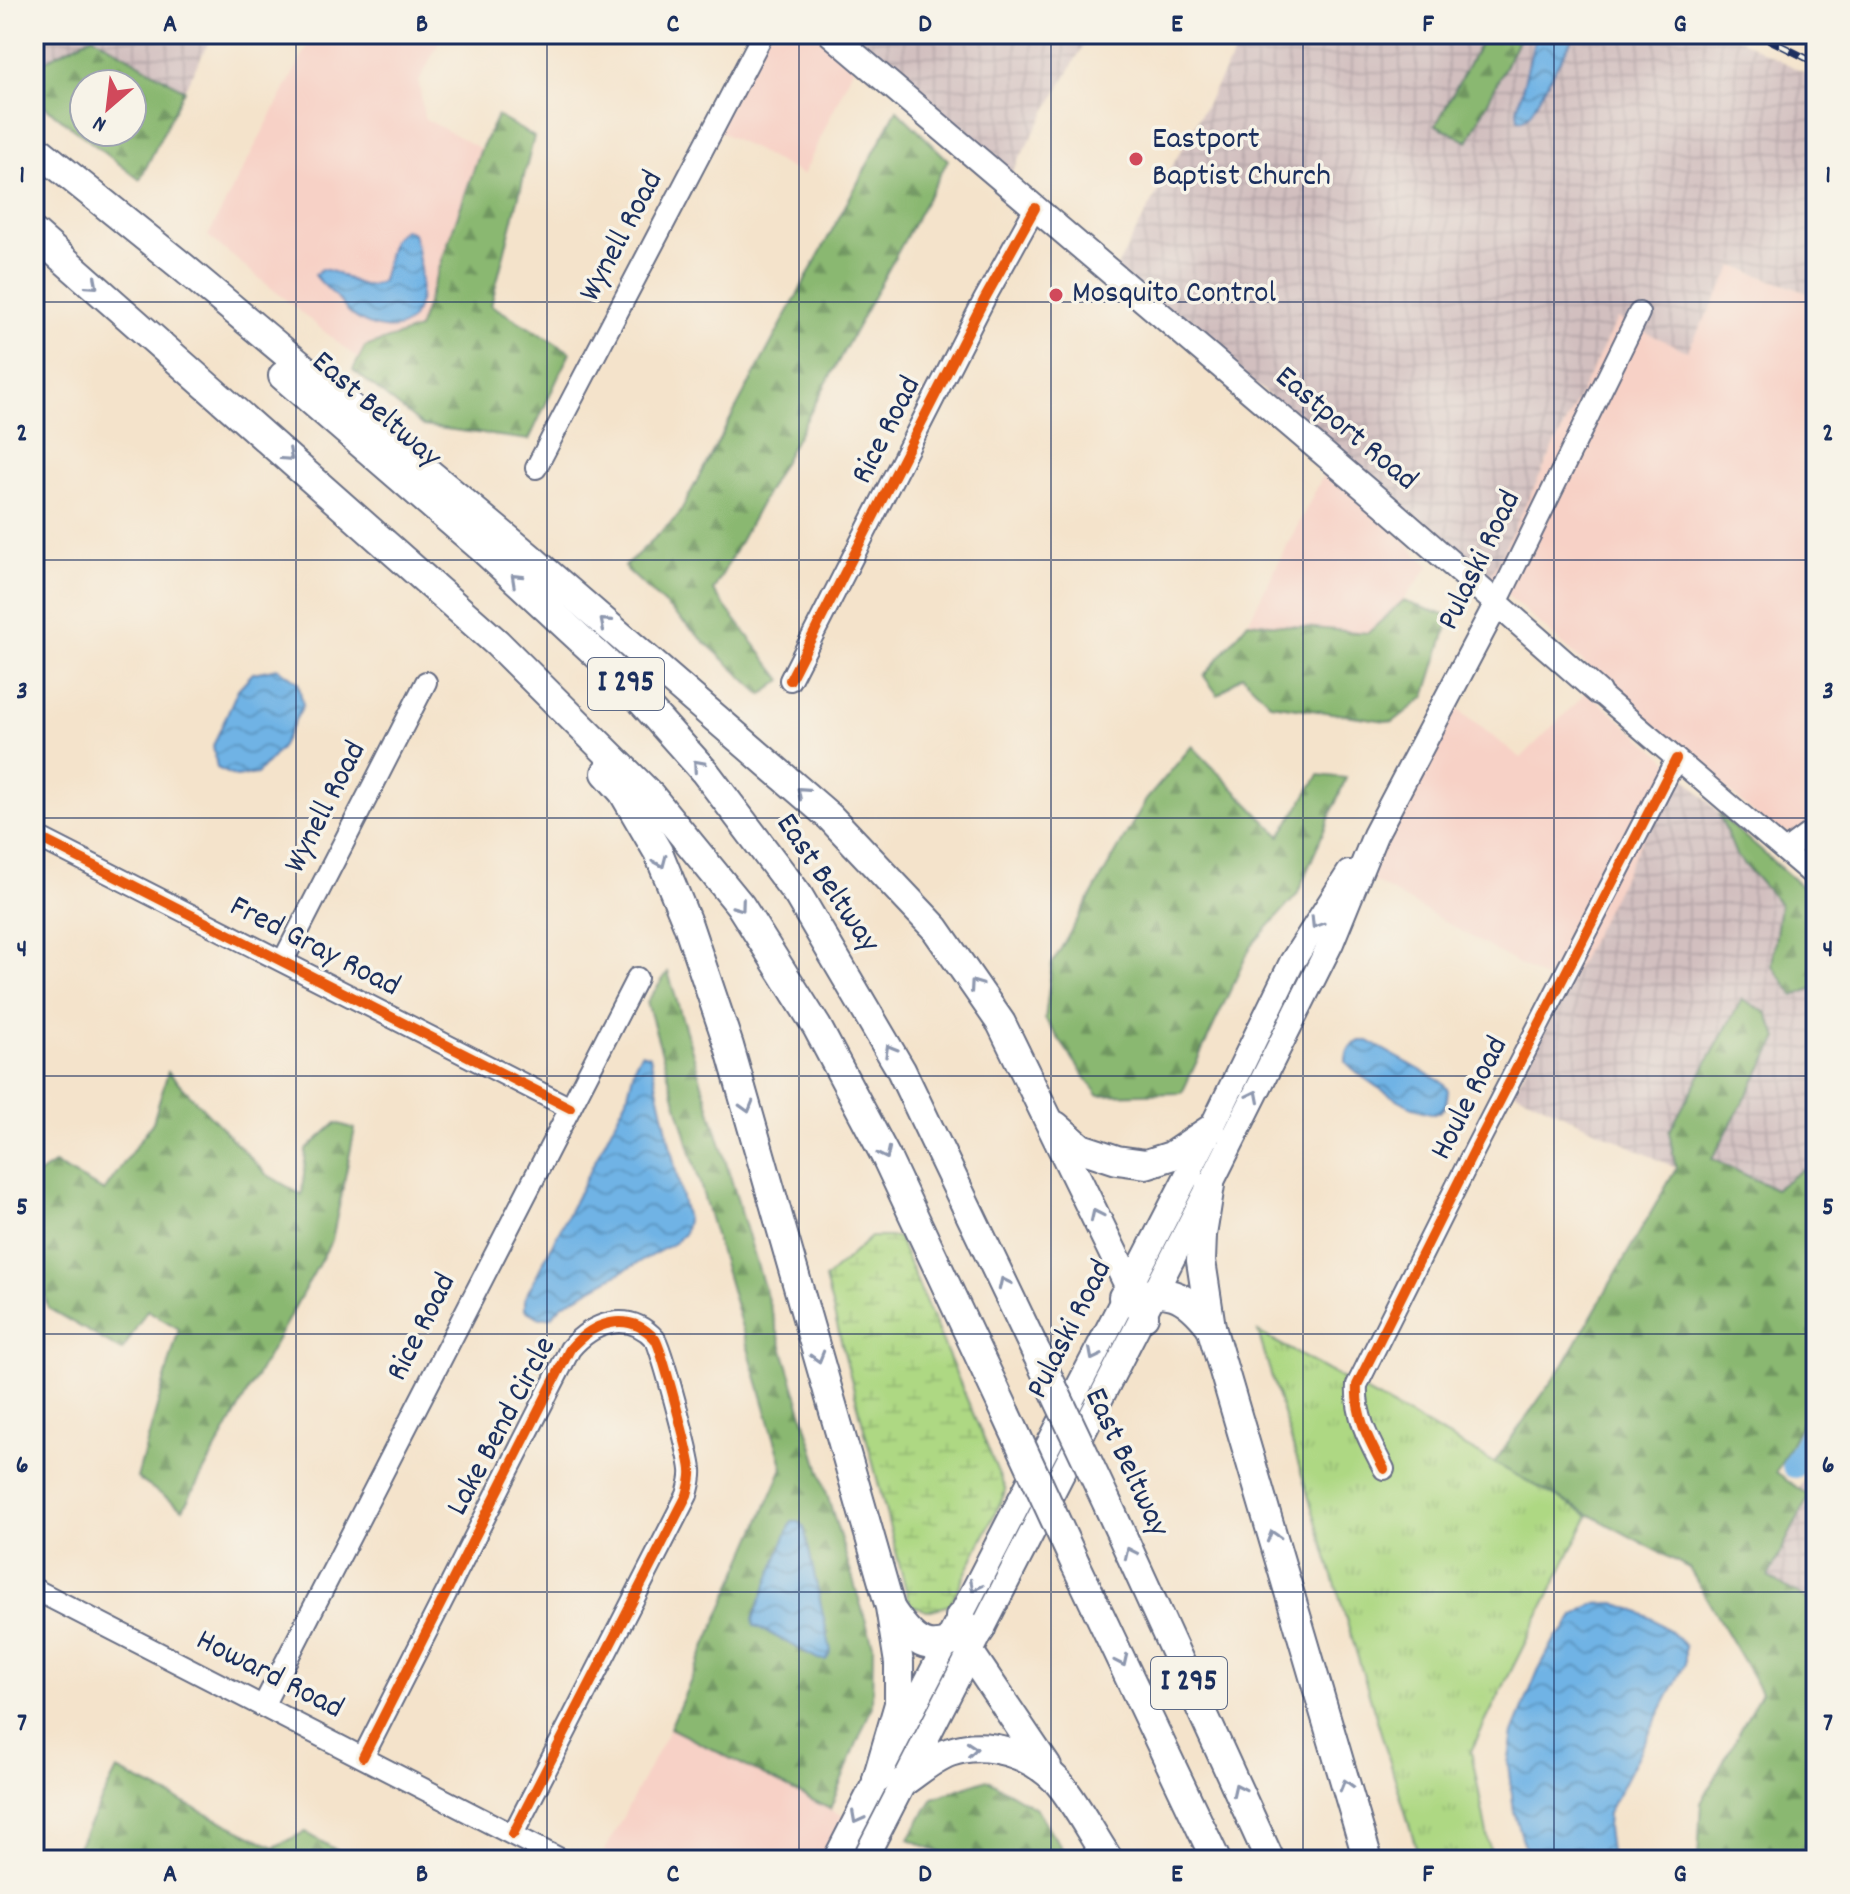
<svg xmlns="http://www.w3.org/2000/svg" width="1850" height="1894" font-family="Dekko,sans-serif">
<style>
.built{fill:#f7d1c6}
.industrial{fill:url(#industrial-grid)}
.grass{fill:url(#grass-tufts);stroke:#648470;stroke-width:2}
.forest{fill:url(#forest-firs);stroke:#527468;stroke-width:2;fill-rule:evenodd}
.wetland{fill:url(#wetland-marsh);stroke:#648470;stroke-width:2}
.water{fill:url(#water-waves);stroke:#4571a2;stroke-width:2}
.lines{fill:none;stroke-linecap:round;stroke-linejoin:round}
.river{stroke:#6fb3e5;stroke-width:24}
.minor-casing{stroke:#676e84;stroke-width:24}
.major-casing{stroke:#676e84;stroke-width:28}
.highway-casing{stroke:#676e84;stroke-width:32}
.minor{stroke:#fff;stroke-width:20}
.major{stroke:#fff;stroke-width:24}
.highway{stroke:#fff;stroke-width:28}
.rail-casing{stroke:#1b2f5e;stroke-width:7}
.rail{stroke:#f7f3e8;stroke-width:4;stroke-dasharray:12;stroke-linecap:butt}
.highway-bridge-casing{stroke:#676e84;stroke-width:32;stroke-linecap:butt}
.highway-bridge{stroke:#fff;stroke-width:28}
.cycleway-casing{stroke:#f7f3e8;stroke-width:15}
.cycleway{stroke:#e8590c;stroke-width:10}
.oneway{stroke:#8d97ae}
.grid{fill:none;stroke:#1b2f5e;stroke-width:2;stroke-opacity:0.55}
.poi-dot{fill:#d1495b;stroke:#f7f3e8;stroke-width:3}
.labels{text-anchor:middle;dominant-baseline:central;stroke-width:7;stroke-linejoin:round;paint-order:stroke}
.shield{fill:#f7f3e8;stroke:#5d6a87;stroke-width:2}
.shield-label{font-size:30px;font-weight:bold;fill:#1b2f5e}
.poi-label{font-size:32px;fill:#1b2f5e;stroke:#f7f3e8;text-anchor:start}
.street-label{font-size:32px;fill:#1b2f5e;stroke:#f7f3e8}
.neatline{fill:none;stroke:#1b2f5e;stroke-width:3}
.grid-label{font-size:26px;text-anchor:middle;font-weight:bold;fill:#1b2f5e}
</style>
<defs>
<pattern id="industrial-grid" width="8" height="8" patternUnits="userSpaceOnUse" patternTransform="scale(2)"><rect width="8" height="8" fill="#d2bfbf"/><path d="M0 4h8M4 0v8" fill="none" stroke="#b4a4a7"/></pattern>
<pattern id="grass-tufts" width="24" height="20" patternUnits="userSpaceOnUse" patternTransform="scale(2)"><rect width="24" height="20" fill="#aed883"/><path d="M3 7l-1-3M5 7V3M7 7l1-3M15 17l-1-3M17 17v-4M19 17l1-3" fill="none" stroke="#95ba74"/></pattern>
<pattern id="forest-firs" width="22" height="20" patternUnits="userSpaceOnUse" patternTransform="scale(2)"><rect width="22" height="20" fill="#8ab871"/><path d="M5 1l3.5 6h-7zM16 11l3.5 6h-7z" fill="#709660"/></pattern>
<pattern id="wetland-marsh" width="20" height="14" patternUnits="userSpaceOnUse" patternTransform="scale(2)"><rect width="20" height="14" fill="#aed883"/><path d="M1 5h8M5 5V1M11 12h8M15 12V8" fill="none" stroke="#95ba74"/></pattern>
<pattern id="water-waves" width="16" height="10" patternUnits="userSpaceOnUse" patternTransform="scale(2)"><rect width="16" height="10" fill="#6fb3e5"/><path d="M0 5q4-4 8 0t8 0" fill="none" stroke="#5a92bd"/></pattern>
</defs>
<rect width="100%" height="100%" fill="#f7f3e8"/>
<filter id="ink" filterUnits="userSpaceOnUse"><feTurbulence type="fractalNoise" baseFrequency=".0125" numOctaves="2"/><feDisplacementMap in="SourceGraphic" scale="16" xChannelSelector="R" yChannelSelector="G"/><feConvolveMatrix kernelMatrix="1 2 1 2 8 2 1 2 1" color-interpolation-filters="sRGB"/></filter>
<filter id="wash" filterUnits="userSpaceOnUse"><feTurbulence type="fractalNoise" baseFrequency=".006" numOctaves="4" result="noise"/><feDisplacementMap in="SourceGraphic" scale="32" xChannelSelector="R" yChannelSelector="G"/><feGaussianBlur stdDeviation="1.8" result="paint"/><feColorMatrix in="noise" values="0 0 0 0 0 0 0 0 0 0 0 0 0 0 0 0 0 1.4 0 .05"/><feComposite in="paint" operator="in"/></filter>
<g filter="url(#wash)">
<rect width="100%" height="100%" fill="#f4e3cb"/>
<!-- built -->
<g class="built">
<path d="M314,34H443L419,82L424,118L481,149L418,330L365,347L359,360L208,236Z"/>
<path d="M767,34H820L855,64L803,175L717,130Z"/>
<path d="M1733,266L1816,296V817L1795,833L1770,828L1489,579L1617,319L1687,350Z"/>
<path d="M1327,468L1398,531L1418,556L1430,565L1403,601L1368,633L1248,622Z"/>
<path d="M1587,692L1678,769L1566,991L1370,879L1380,852L1456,708L1521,758Z"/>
<path d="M670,1728L848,1818L826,1860H600Z"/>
</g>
<!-- industrial -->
<g class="industrial">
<path d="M34,34H213L184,90L93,36L34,66Z"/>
<path d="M843,34H1090L1009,177Z"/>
<path d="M1245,34H1485L1436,124L1468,142L1521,34H1730L1816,79V296L1734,266L1687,351L1617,319L1489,579L1116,268Z"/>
<path d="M1678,769L1719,814L1736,855L1780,904L1772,965L1794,995L1816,987V1174L1802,1170L1775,1190L1712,1159L1778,1039L1742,999L1669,1131L1676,1168L1514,1091Z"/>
<path d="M1816,1456V1604L1767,1578L1808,1497L1798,1489Z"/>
</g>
<!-- grass -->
<path class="grass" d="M1258,1332L1589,1515L1471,1751L1492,1860H1420Z"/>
<!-- forest -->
<g class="forest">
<path d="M1485,34H1521L1468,142L1436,125Z"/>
<path d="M93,36L184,90L140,180L34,98V66ZM132,84V132H84V84Z"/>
<path d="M897,110L948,160L713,591L782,680L762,695L624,567L678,516Z"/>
<path d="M497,116L534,137L491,305L570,352L529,440L423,426L353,370L365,347L418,329L481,149Z"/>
<path d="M1403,601L1450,617L1425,697L1393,722L1271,704L1242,675L1218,695L1204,676L1248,622L1368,633Z"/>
<path d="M1192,746L1280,836L1319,775L1346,778L1297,895L1251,946L1182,1093L1098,1095L1045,1019L1052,964L1146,800Z"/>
<path d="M1719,814L1816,899V987L1794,996L1772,965L1780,904L1736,855Z"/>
<path d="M668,972L873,1645L872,1706L830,1809L670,1728L783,1468L647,1002Z"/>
<path d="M1742,999L1767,1013L1778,1038L1712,1159L1775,1189L1802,1170L1816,1174V1394L1776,1473L1809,1496L1768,1577L1816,1604V1824L1796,1860H1698L1701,1803L1761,1692L1689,1568L1494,1463L1564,1364L1676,1169L1669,1132Z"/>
<path d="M168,1072L266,1174L302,1195L306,1150L336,1123L355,1129L332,1240L183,1509L137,1478L179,1329L147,1310L122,1351L48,1308L34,1249V1177L54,1164L104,1191L153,1122Z"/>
<path d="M117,1770L274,1847L305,1832L353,1860H71Z"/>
<path d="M987,1779L1036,1808L1069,1860H958L909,1839L933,1798Z"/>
</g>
<!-- wetland -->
<path class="wetland" d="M871,1237H898L1006,1491L950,1605L927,1611L910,1605L825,1279Z"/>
<!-- water -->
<g class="water">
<path d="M1536,34H1575L1530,114L1522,120L1518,119L1517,110Z"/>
<path d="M404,229L413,233C422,262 433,336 383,328C372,327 357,320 349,312C344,308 341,302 337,298C330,290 321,284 315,275L321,269C344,270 358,295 382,281L392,240Z"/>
<path d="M278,668L298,682L303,705L280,749L257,774L236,777L217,768L213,746L238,689L253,673Z"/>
<path d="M1360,1041H1368L1442,1082L1448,1090C1447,1098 1447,1108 1439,1112C1423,1120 1357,1076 1346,1062C1346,1050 1350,1046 1360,1041Z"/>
<path d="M641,1053L650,1056L687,1220L684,1234L674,1243L562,1305L551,1317L540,1318L525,1310V1298L627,1098L635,1065Z"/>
<path d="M792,1521H799L804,1527L831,1651L826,1660L818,1659L754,1625L753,1619Z"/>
<path d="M1615,1603C1648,1615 1661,1621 1685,1646V1664L1608,1813L1607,1828L1611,1860H1529L1514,1811L1508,1764L1513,1733L1538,1671L1556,1637L1564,1632L1574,1616L1593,1604Z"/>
</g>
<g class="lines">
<!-- river -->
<path class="river" d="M1794,1466L1816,1425"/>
</g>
</g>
<g filter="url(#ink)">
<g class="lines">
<defs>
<g id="minor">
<path d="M536,468L763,34"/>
<path d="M1497,603L1639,313"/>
<path d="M790,680L984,300L1035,208"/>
<path d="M1598,692L1816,878"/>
<path d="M34,835L570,1108"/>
<path d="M1785,851L1816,828"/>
<path d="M283,961L426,682"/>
<path d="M1384,1469C1370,1442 1355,1417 1357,1385L1475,1149L1676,759"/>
<path d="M34,1589L562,1860"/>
<path d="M263,1706L637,978"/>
<path d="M363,1757L570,1349C592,1323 628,1309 655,1339C661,1346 690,1456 691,1470C692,1478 689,1487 687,1495L513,1834"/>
</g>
<g id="major">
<path d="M831,34L1389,509L1598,692"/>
<path d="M835,1860L1211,1129L1292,962L1349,873"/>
<path d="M864,1860L1210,1185L1331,943L1375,835L1497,603"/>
</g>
<g id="highway">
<path d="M34,147L184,268L529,557L830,817L935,928L1001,1023L1144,1316"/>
<path d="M34,233L497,643L651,796L740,905L817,1027L887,1159L1006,1413"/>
<path d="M283,376L483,549L616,672L705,772L798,895L901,1070L1037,1354"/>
<path d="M606,773L623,792L658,852L688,925L729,1046L890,1607L899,1663V1704L877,1779"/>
<path d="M1056,1126L1081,1148L1117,1160L1146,1164L1171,1156L1211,1129"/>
<path d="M1210,1185L1202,1235L1201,1261L1211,1327L1368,1860"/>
<path d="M1123,1297C1169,1289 1182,1290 1211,1327"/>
<path d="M1108,1505L1270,1860"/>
<path d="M1076,1565L1216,1860"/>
<path d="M892,1611C923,1657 935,1650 981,1629"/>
<path d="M960,1617L970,1653L1047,1767"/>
<path d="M903,1782C918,1772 933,1758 950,1752C987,1739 1031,1754 1058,1782C1074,1800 1094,1838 1109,1860"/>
</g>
</defs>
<!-- minor casing -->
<use href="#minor" class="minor-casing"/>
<!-- major casing -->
<use href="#major" class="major-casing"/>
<!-- highway casing -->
<use href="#highway" class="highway-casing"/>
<!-- minor -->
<use href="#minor" class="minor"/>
<!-- major -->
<use href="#major" class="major"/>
<!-- highway -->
<use href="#highway" class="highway"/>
<defs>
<path id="rail" d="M1758,34L1816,63"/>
</defs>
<!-- rail casing -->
<use href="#rail" class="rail-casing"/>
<!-- rail -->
<use href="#rail" class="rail"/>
<defs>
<g id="highway-bridge">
<path d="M1037,1354L1108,1505"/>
<path d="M1006,1413L1076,1565"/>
</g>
</defs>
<!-- highway-bridge casing -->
<use href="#highway-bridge" class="highway-bridge-casing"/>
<!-- highway-bridge -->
<use href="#highway-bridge" class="highway-bridge"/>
<defs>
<g id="cycleway">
<path d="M790,680L984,300L1035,208"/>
<path d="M34,835L570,1108"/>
<path d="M1384,1469C1370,1442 1355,1417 1357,1385L1475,1149L1676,759"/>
<path d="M363,1757L570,1349C592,1323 628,1309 655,1339C661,1346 690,1456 691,1470C692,1478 689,1487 687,1495L513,1834"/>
</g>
</defs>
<!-- cycleway casing -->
<use href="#cycleway" class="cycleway-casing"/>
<!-- cycleway -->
<use href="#cycleway" class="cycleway"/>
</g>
<!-- one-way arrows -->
<defs><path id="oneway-chevron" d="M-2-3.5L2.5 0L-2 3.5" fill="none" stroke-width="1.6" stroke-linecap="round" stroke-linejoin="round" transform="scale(2)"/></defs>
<g class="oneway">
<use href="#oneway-chevron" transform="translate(93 284) rotate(41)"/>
<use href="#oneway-chevron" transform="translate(288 456) rotate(42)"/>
<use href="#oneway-chevron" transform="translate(516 579) rotate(-137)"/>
<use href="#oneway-chevron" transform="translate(605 623) rotate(-139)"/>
<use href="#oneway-chevron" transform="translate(698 765) rotate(-131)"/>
<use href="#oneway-chevron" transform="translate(802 792) rotate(-139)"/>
<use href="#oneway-chevron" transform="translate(661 862) rotate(67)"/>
<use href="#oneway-chevron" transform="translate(740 906) rotate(54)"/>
<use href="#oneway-chevron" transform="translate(1316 923) rotate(122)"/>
<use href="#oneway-chevron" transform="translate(975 985) rotate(-125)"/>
<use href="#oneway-chevron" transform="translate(890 1050) rotate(-120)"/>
<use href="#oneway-chevron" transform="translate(1254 1096) rotate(-63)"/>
<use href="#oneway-chevron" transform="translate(747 1107) rotate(74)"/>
<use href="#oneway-chevron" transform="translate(885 1154) rotate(64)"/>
<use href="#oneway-chevron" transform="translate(1096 1215) rotate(-115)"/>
<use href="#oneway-chevron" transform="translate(1004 1283) rotate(-115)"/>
<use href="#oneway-chevron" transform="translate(1094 1355) rotate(117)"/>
<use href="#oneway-chevron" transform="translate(818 1357) rotate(74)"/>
<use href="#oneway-chevron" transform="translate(1273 1536) rotate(-107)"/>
<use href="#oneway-chevron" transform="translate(1130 1553) rotate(-115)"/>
<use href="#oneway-chevron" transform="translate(975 1586) rotate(117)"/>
<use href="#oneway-chevron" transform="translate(1122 1661) rotate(65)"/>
<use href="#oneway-chevron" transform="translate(972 1749) rotate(-5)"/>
<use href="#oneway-chevron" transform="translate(1346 1785) rotate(-106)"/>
<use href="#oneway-chevron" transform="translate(1238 1789) rotate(-115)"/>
<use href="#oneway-chevron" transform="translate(857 1818) rotate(118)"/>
</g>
</g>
<!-- grid -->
<path class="grid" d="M296,34V1860M547,34V1860M799,34V1860M1051,34V1860M1303,34V1860M1554,34V1860M34,302H1816M34,560H1816M34,818H1816M34,1076H1816M34,1334H1816M34,1592H1816"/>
<!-- markers -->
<g class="poi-dot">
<circle cx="1136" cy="159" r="8"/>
<circle cx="1056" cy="295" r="8"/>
</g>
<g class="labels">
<!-- shield labels -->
<g class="shield">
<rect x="588" y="658" width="76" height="52" rx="6"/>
<rect x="1151" y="1657" width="76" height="52" rx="6"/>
</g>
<g class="shield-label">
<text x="626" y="684">I 295</text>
<text x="1189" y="1683">I 295</text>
</g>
<!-- poi labels -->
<g class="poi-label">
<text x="1152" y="141">Eastport<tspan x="1152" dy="37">Baptist Church</tspan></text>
<text x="1072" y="295">Mosquito Control</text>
</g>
<!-- street labels -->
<g class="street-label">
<text transform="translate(623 237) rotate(-62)">Wynell Road</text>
<text transform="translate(375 411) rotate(41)">East Beltway</text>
<text transform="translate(1345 430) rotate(40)">Eastport Road</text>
<text transform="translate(888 431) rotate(-63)">Rice Road</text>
<text transform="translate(1481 561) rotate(-64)">Pulaski Road</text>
<text transform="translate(327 808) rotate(-63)">Wynell Road</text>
<text transform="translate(826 884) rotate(56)">East Beltway</text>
<text transform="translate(314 948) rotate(27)">Fred Gray Road</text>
<text transform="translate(1471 1099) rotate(-63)">Houle Road</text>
<text transform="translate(423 1328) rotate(-63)">Rice Road</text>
<text transform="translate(1071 1330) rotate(-63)">Pulaski Road</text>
<text transform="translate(503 1427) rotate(-62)">Lake Bend Circle</text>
<text transform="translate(1125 1463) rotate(65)">East Beltway</text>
<text transform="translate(269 1676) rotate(27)">Howard Road</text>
</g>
</g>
<!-- margin -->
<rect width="1850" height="1894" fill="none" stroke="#f7f3e8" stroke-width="88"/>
<!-- north arrow -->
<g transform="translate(108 108) rotate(208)"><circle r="38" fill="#f7f3e8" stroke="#9fa5b1" stroke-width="2"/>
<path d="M0-6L14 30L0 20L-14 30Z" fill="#d1495b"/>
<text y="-12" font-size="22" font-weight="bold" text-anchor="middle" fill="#1b2f5e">N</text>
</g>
<rect x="44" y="44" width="1762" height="1806" class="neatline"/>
<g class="grid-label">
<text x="170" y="31">A</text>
<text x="422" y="31">B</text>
<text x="673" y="31">C</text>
<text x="925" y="31">D</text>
<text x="1177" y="31">E</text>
<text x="1428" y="31">F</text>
<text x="1680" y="31">G</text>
<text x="22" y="182">1</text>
<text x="1828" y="182">1</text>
<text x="22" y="440">2</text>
<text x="1828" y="440">2</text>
<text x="22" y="698">3</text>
<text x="1828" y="698">3</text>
<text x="22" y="956">4</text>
<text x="1828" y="956">4</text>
<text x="22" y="1214">5</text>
<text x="1828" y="1214">5</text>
<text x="22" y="1472">6</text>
<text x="1828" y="1472">6</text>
<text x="22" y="1730">7</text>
<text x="1828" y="1730">7</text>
<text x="170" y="1881">A</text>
<text x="422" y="1881">B</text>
<text x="673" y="1881">C</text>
<text x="925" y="1881">D</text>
<text x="1177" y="1881">E</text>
<text x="1428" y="1881">F</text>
<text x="1680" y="1881">G</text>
</g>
</svg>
